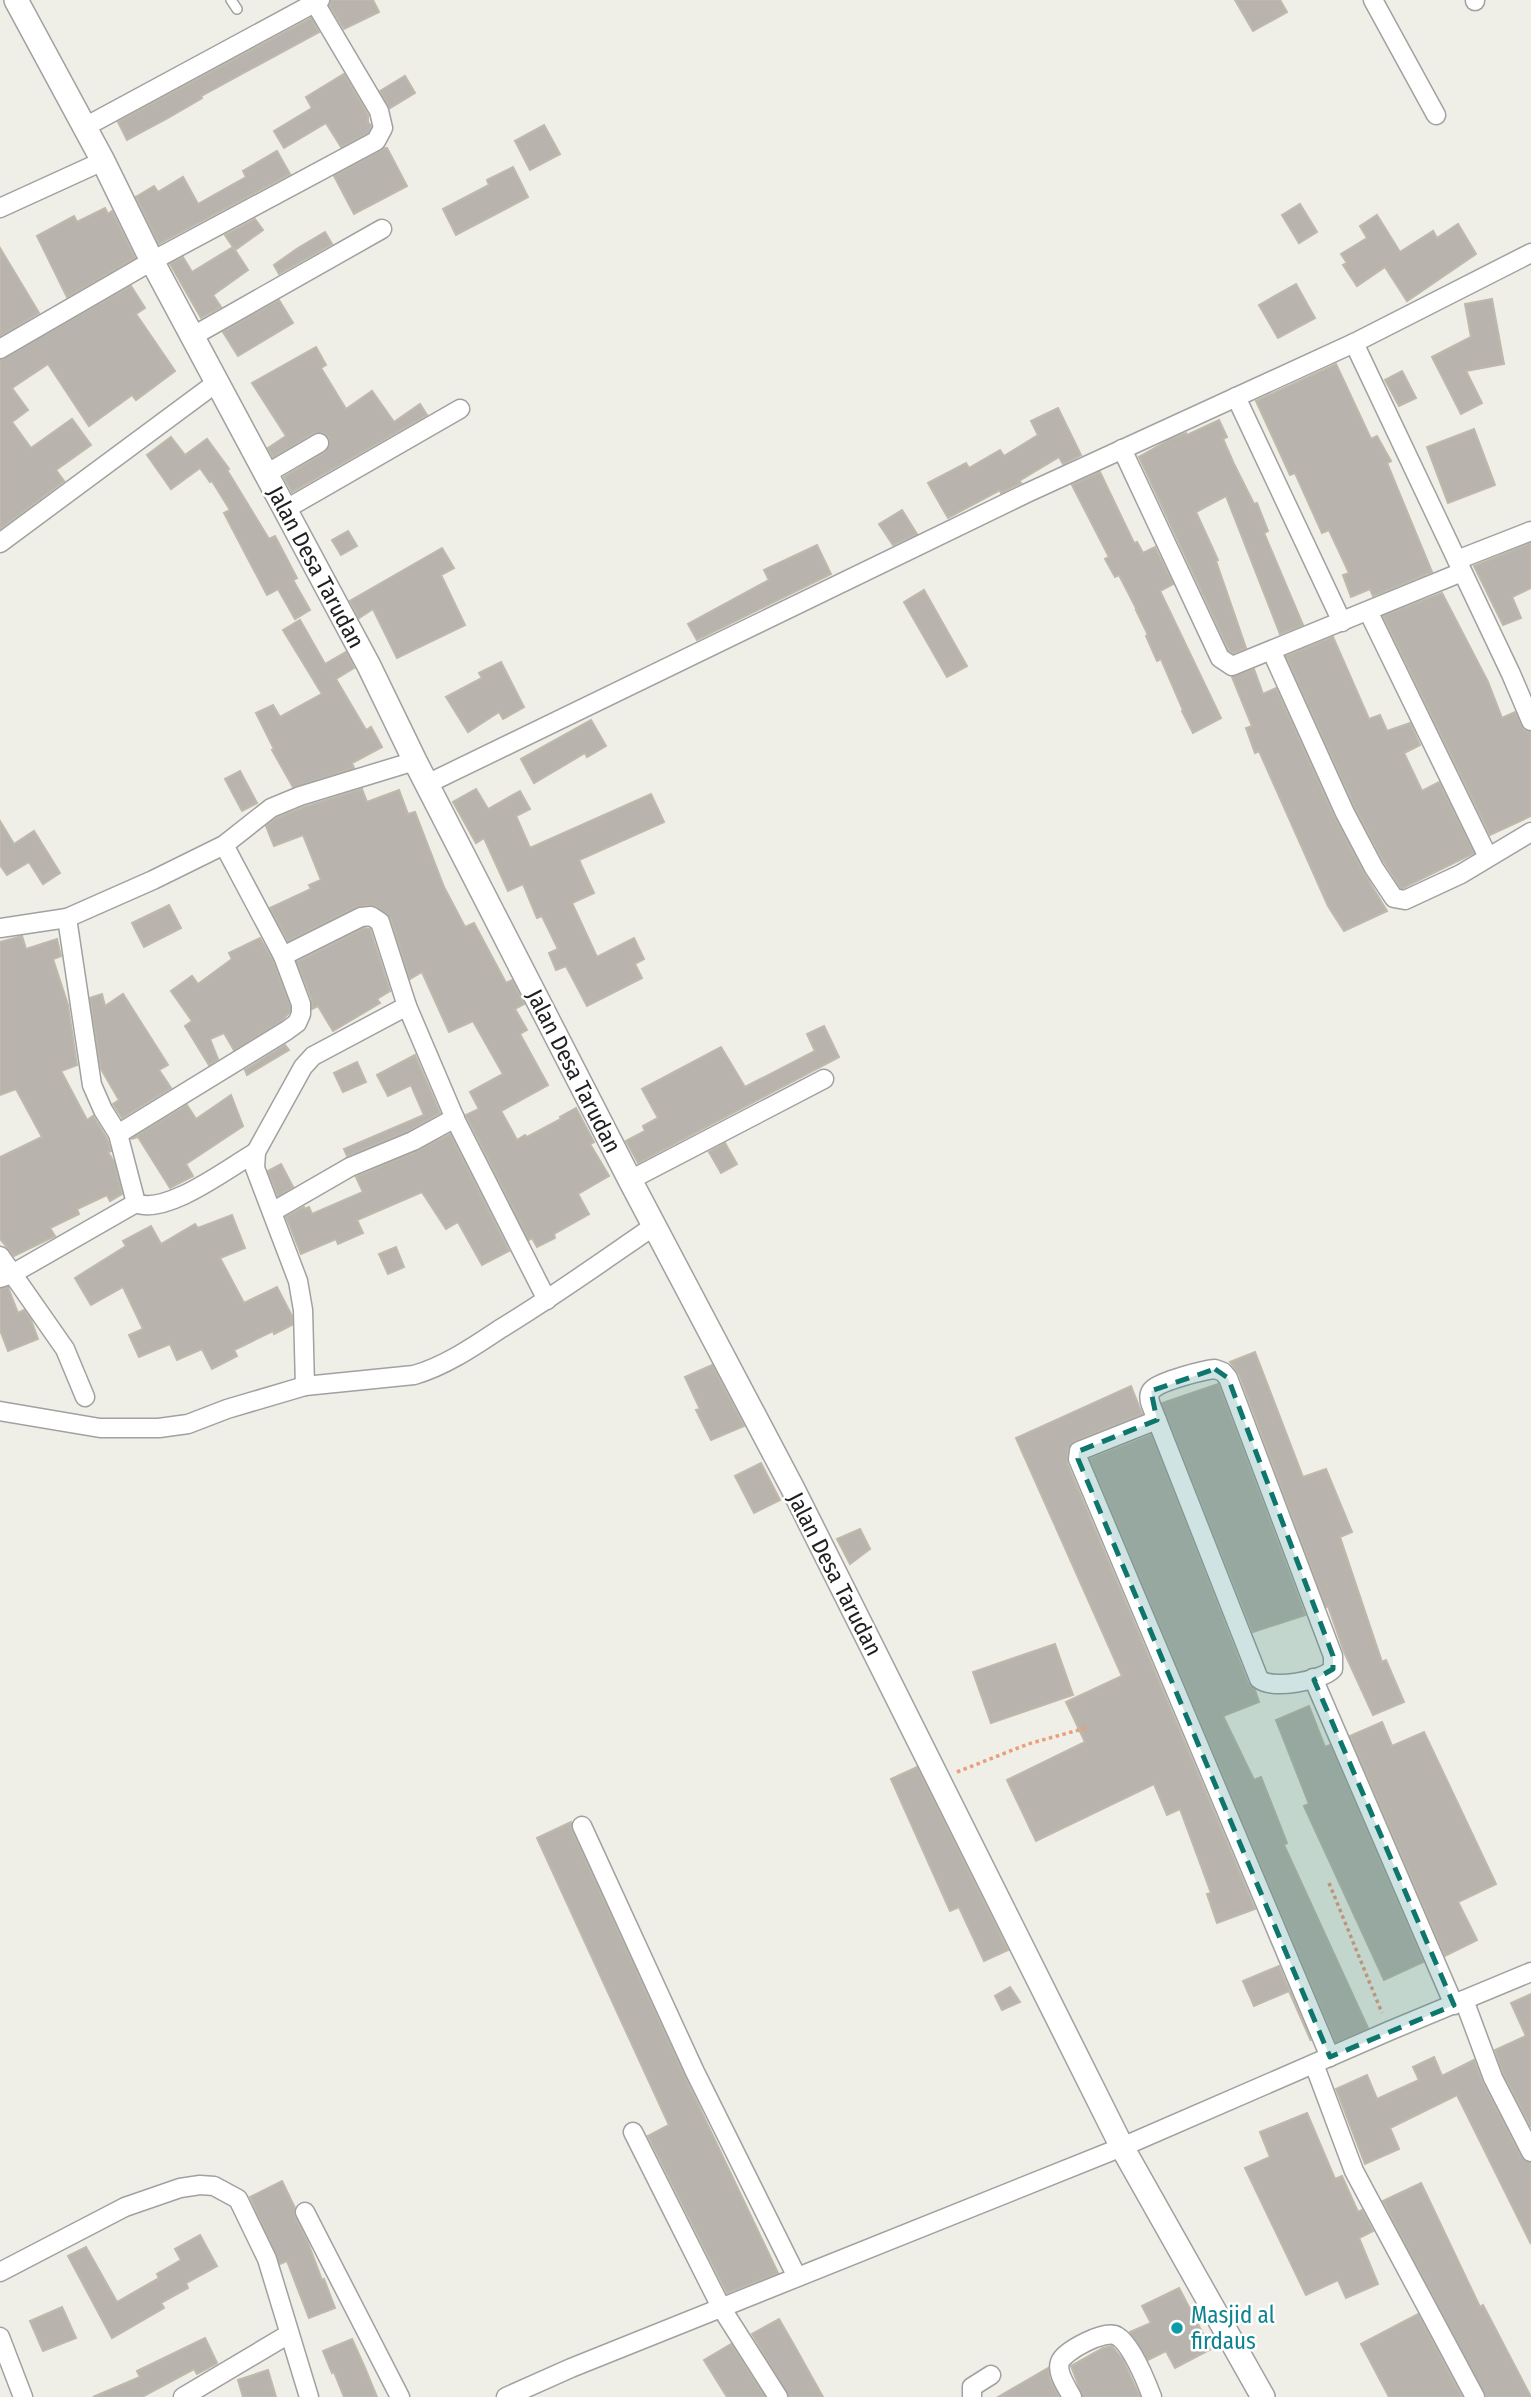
<svg xmlns="http://www.w3.org/2000/svg" width="1531" height="2397" font-family="'Fira Sans Condensed',sans-serif">
<style>
.building{fill:#b8b4ad;stroke:#bfb8ab;stroke-width:2}
.lines{fill:none;stroke-linecap:round;stroke-linejoin:round}
.service-casing{stroke:#a1a1a1;stroke-width:12}
.minor-casing{stroke:#a1a1a1;stroke-width:21}
.tertiary-casing{stroke:#a1a1a1;stroke-width:26}
.path{stroke:#eb9d7c;stroke-width:3.5;stroke-dasharray:3.5 3.5;stroke-linecap:butt}
.service{stroke:#fff;stroke-width:9}
.minor{stroke:#fff;stroke-width:18}
.tertiary{stroke:#fff;stroke-width:23}
.marked{fill:#0f766e;fill-opacity:0.2;stroke:#0f766e;stroke-width:5;stroke-dasharray:14 9;stroke-linejoin:round}
.culture-dot{fill:#0f9aa8;stroke:#fff;stroke-width:2.5}
.labels{text-anchor:middle;dominant-baseline:central;stroke-width:5;stroke-linejoin:round;paint-order:stroke}
.street-label{font-size:23px;fill:#202020;stroke:#fff}
.culture-label{font-size:23px;fill:#0d838f;stroke:#fff;text-anchor:start}
</style>
<rect width="100%" height="100%" fill="#efeee7"/>
<!-- building -->
<g class="building">
<path d="M331,0H373L379,12L344,29L330,6Z"/>
<path d="M1235,0H1280L1287,12L1253,31Z"/>
<path d="M311,18L319,32L201,96L202,98L168,118L127,140L118,122Z"/>
<path d="M344,74L368,115V122L371,126L368,133L341,147L326,123L284,148L274,131L312,108L306,97Z"/>
<path d="M405,76L415,93L390,108L380,91Z"/>
<path d="M544,125L560,154L530,170L515,141Z"/>
<path d="M385,148H387L407,186L354,214L334,176Z"/>
<path d="M277,151L290,174L159,244L136,197L154,186L158,192L183,177L198,204L246,177L243,171Z"/>
<path d="M513,167L528,197L456,235L443,209L489,185L487,180Z"/>
<path d="M1300,204L1317,232L1299,243L1282,215Z"/>
<path d="M105,208L108,214L112,211L135,258L67,297L37,236L74,216L77,222Z"/>
<path d="M1377,215L1400,252L1433,231L1437,238L1458,224L1476,254L1407,301L1385,267L1357,286L1343,265L1347,263L1341,254L1367,238L1360,226Z"/>
<path d="M255,219L263,230L235,250L225,235Z"/>
<path d="M325,232L332,244L279,274L274,265L298,248Z"/>
<path d="M233,247L248,270L213,295L221,307L201,318L170,264L183,257L192,272Z"/>
<path d="M0,248L39,313L0,336Z"/>
<path d="M1296,284L1315,318L1278,338L1259,305Z"/>
<path d="M131,286L145,308L136,314L175,371L136,400L132,395L89,426L48,364L12,388L28,410L12,422L31,448L72,419L91,445L56,470L64,481L0,529V360Z"/>
<path d="M1492,299L1504,364L1466,371L1482,403L1461,414L1432,357L1471,337L1465,304Z"/>
<path d="M279,300L293,323L238,356L223,332Z"/>
<path d="M316,347L326,365L321,368L346,409L372,391L394,422L420,404L427,415L292,492L284,477L325,452L330,444L329,438L324,433H314L273,457L268,448L286,436L252,383Z"/>
<path d="M1336,364L1371,439L1377,436L1391,461L1387,463L1432,572L1373,596L1370,589L1351,597L1343,575L1349,573L1329,530L1322,533L1295,473L1290,475L1256,401Z"/>
<path d="M1402,371L1416,398L1399,406L1385,380Z"/>
<path d="M1058,408L1081,455L1063,464L1059,457L1019,481L1021,483L1001,493L1000,490L948,518L928,483L966,463L969,468L1000,450L1004,456L1038,435L1031,421Z"/>
<path d="M1219,420L1227,437L1223,439L1234,464L1254,504L1257,503L1268,531L1264,533L1303,625L1280,634L1226,496L1196,512L1218,560L1216,561L1246,648L1233,653L1229,650L1139,457L1169,440L1186,433L1187,435Z"/>
<path d="M1474,429L1495,485L1448,503L1427,447Z"/>
<path d="M171,437L185,455L207,439L229,469L227,470L269,539L275,536L297,578L293,580L310,610L295,619L278,589L267,595L224,513L230,510L212,481L210,482L200,468L171,489L147,455Z"/>
<path d="M1100,472L1134,543L1137,542L1143,553L1155,547L1173,584L1160,591L1221,718L1193,733L1182,711L1183,710L1161,659L1157,661L1146,636L1148,635L1136,610H1137L1119,575L1115,577L1105,559L1109,557L1072,485Z"/>
<path d="M902,510L917,534L893,545L879,524Z"/>
<path d="M348,531L357,546L341,555L332,540Z"/>
<path d="M1531,543V588L1512,597L1521,618L1503,625L1474,566Z"/>
<path d="M817,545L831,574L697,640L688,624L769,580L764,570Z"/>
<path d="M442,548L454,568L441,575L465,625L397,658L373,609L359,618L350,601Z"/>
<path d="M924,590L967,666L947,677L904,602Z"/>
<path d="M1442,593L1488,682L1502,718L1515,712L1524,730L1531,732V816L1490,835L1383,616Z"/>
<path d="M300,620L325,664L346,652L354,668L336,679L366,730L371,727L382,747L352,763L354,768L293,787L272,750L274,749L256,713L273,705L280,717L322,694L283,630Z"/>
<path d="M1333,637L1369,719L1380,715L1387,731L1410,723L1420,745L1404,753L1422,791L1439,782L1474,853L1403,888H1401L1384,862L1355,808L1286,656Z"/>
<path d="M501,662L524,707L503,719L499,712L468,732L446,697L482,678L479,673Z"/>
<path d="M1254,669L1263,694L1276,688L1335,818L1364,873L1387,911L1344,931L1328,906L1259,751L1255,753L1246,728L1252,726L1232,677Z"/>
<path d="M591,720L606,746L587,757L585,753L534,783L521,759Z"/>
<path d="M240,771L257,803L242,811L225,779Z"/>
<path d="M362,789L367,802L399,790L408,814L415,812L444,887L465,927L474,923L506,983L512,980L524,1004L515,1009L527,1030L520,1034L548,1085L501,1111L517,1140L525,1135L527,1137L561,1119L560,1117L576,1108L594,1142L590,1144L609,1176L578,1194L589,1214L554,1234L555,1238L537,1247L532,1238L529,1240L466,1115L479,1109L470,1092L503,1074L473,1021L449,1032L422,972L410,979L391,919L377,907L370,905L356,907L288,941L270,908L311,889L309,885L321,880L303,835L274,846L266,826L277,818L304,807Z"/>
<path d="M476,789L488,809L520,791L530,809L516,816L530,848L651,794L664,822L579,860L594,893L572,903L597,957L634,938L644,959L635,964L642,978L587,1006L566,966L556,970L549,953L558,949L542,916L537,918L523,884L508,891L484,838L476,843L453,802Z"/>
<path d="M0,821L14,844L34,831L60,873L43,884L29,862L7,875L0,865Z"/>
<path d="M169,905L181,928L144,947L132,923Z"/>
<path d="M364,928L370,929L390,991L377,999L380,1003L333,1031L318,1006L312,1009V1000L297,962Z"/>
<path d="M22,936L26,949L57,939L61,956L53,959L68,1005L77,1065L61,1071L87,1120L93,1116L107,1139L111,1151L108,1152L114,1162L122,1194L110,1201L107,1195L77,1209L79,1214L50,1228L55,1236L14,1256L0,1239V1157L42,1137L16,1089L0,1095V942Z"/>
<path d="M260,938L273,961L290,1006V1012L280,1022L234,1050L224,1033L210,1039L218,1059L209,1065L185,1026L192,1021L171,991L192,976L198,984L232,959L229,953Z"/>
<path d="M102,994L105,1006L123,994L168,1065L159,1070L171,1088L122,1118L113,1104L119,1100L101,1069L90,998Z"/>
<path d="M824,1026L839,1057L638,1163L626,1141L645,1131L643,1126L658,1118L642,1089L721,1047L745,1087L815,1051L807,1034Z"/>
<path d="M285,1045L289,1050L247,1075L245,1070Z"/>
<path d="M415,1055L440,1113L408,1131L347,1156L344,1149L424,1115L411,1085L388,1096L377,1075Z"/>
<path d="M357,1062L366,1082L343,1092L334,1073Z"/>
<path d="M231,1095L243,1126L186,1164L193,1176L170,1188L138,1137L131,1139L187,1105L196,1119Z"/>
<path d="M450,1134L509,1251L482,1265L458,1222L446,1229L422,1192L357,1220L363,1233L338,1244L336,1239L301,1254L286,1217L304,1207L305,1209L309,1207L312,1214L363,1192L356,1177L417,1151Z"/>
<path d="M725,1143L737,1164L721,1173L709,1152Z"/>
<path d="M281,1164L293,1187L278,1196L268,1171Z"/>
<path d="M232,1215L245,1248L220,1258L244,1303L277,1287L292,1316V1325L274,1334L273,1331L234,1350L237,1356L212,1369L202,1349L177,1360L170,1344L139,1357L129,1335L143,1329L123,1287L91,1305L75,1278L126,1246L123,1241L151,1226L161,1244L195,1224L198,1228Z"/>
<path d="M396,1247L404,1267L388,1274L379,1254Z"/>
<path d="M8,1287L18,1313L24,1310L31,1320L38,1339L8,1351L0,1330V1289Z"/>
<path d="M1255,1352L1303,1477L1326,1469L1352,1532L1340,1537L1382,1662L1386,1660L1404,1702L1373,1715L1344,1652L1328,1606L1326,1607L1239,1374L1230,1362Z"/>
<path d="M712,1365L744,1426L711,1440L696,1410L700,1409L685,1377Z"/>
<path d="M1218,1384L1305,1615L1253,1632L1162,1403Z"/>
<path d="M1131,1386L1142,1414L1074,1441L1068,1449L1067,1463L1255,1909L1217,1923L1207,1894L1211,1893L1180,1809L1167,1815L1154,1784L1036,1841L1007,1780L1085,1742L1066,1702L1122,1676L1016,1438Z"/>
<path d="M1151,1435L1248,1683L1255,1690L1259,1702L1223,1716L1254,1780L1261,1777L1287,1843L1284,1845L1368,2028L1336,2042L1090,1459Z"/>
<path d="M761,1463L780,1500L754,1513L735,1476Z"/>
<path d="M860,1529L870,1549L850,1564L837,1539Z"/>
<path d="M1055,1644L1073,1695L991,1723L973,1672Z"/>
<path d="M1309,1706L1325,1747L1330,1745L1423,1962L1384,1980L1304,1806L1309,1804L1276,1720Z"/>
<path d="M1382,1722L1392,1746L1424,1732L1496,1884L1458,1902L1477,1940L1445,1956L1350,1736Z"/>
<path d="M917,1767L1008,1950L984,1961L959,1907L950,1911L891,1779Z"/>
<path d="M571,1822L572,1831L685,2077L778,2273L727,2293L648,2136L669,2125L537,1838Z"/>
<path d="M1279,1966L1311,2041L1289,1991L1254,2006L1243,1981Z"/>
<path d="M1010,1987L1020,2002L1002,2010L995,1996Z"/>
<path d="M1531,1994V2127L1503,2073L1495,2050L1526,2036L1511,2003Z"/>
<path d="M1434,2057L1442,2076L1474,2060L1483,2083L1521,2157L1531,2163V2244L1457,2095L1390,2128L1399,2149L1365,2164L1336,2089L1367,2075L1377,2099L1419,2080L1413,2067Z"/>
<path d="M1307,2113L1335,2179L1342,2176L1358,2212L1362,2210L1373,2231L1359,2238L1378,2284L1346,2298L1338,2280L1306,2295L1245,2168L1270,2157L1260,2132Z"/>
<path d="M282,2181L295,2208V2217L308,2243L322,2280L324,2279L335,2308L309,2318L287,2261L280,2264L250,2197Z"/>
<path d="M1421,2183L1480,2307L1483,2305L1531,2397H1486L1383,2201Z"/>
<path d="M200,2235L217,2266L186,2283L188,2288L161,2303L164,2308L112,2338L68,2256L86,2247L117,2302L159,2278L157,2274L181,2260L175,2249Z"/>
<path d="M1179,2288L1211,2349L1175,2368L1166,2351L1148,2360L1130,2332L1151,2323L1142,2306Z"/>
<path d="M62,2307L76,2338L43,2351L30,2321Z"/>
<path d="M1418,2314L1462,2397H1389L1361,2344Z"/>
<path d="M779,2319L794,2345L823,2397H789L752,2334Z"/>
<path d="M205,2338L217,2363L214,2365L197,2374L194,2369L142,2397H93L140,2377L137,2371Z"/>
<path d="M352,2339L365,2368L377,2397H344L334,2372L332,2373L323,2351Z"/>
<path d="M731,2344L765,2397H727L704,2360Z"/>
<path d="M1112,2346L1123,2360L1140,2397H1083L1071,2366L1103,2348Z"/>
<path d="M1048,2368L1050,2380L1059,2397H998Z"/>
<path d="M268,2370L276,2397H243L238,2380Z"/>
</g>
<g class="lines">
<defs>
<path id="service" d="M231,0L237,9"/>
<g id="minor">
<path d="M1373,0L1436,115"/>
<path d="M1475,0V1"/>
<path d="M83,128L320,0"/>
<path d="M0,208L103,161"/>
<path d="M193,336L382,229"/>
<path d="M1354,343L1511,674L1531,721"/>
<path d="M0,349L152,261L376,141L383,128L379,111L315,3"/>
<path d="M1236,397L1342,622"/>
<path d="M1122,449L1220,658L1232,666L1462,572"/>
<path d="M266,474L319,443"/>
<path d="M286,509L460,409"/>
<path d="M0,543L216,383"/>
<path d="M1457,560L1531,531"/>
<path d="M1368,611L1488,857"/>
<path d="M1272,652L1345,813L1374,868L1394,898L1405,900L1461,874L1531,832"/>
<path d="M427,784L1027,493L1354,343L1531,253"/>
<path d="M67,918L92,1085L103,1110L118,1134L136,1203"/>
<path d="M0,928L67,918L153,880L224,845L271,808L300,796L415,761"/>
<path d="M283,956L361,917L371,916L380,922L407,1006L456,1121L547,1300"/>
<path d="M118,1134L286,1031L297,1023L301,1014V1004L283,956L224,845"/>
<path d="M630,1180L824,1079"/>
<path d="M272,1212L350,1167L413,1141L455,1118"/>
<path d="M0,1256L65,1349L85,1397"/>
<path d="M0,1278L12,1274L136,1203C166,1216 228,1168 256,1152"/>
<path d="M1215,1369L1223,1372L1228,1378L1333,1656V1669C1322,1681 1272,1690 1259,1679L1151,1405C1149,1400 1148,1393 1153,1389C1162,1381 1203,1370 1215,1369Z"/>
<path d="M305,1386L303,1310L298,1281L255,1168L256,1152L303,1067L313,1056L407,1006"/>
<path d="M0,1411L100,1428H159L188,1424L227,1409L305,1386L414,1375C445,1366 473,1347 500,1329C553,1297 603,1261 654,1226"/>
<path d="M1157,1420L1079,1451L1078,1459L1330,2057"/>
<path d="M1313,1678L1454,2005"/>
<path d="M582,1826L695,2072L797,2277"/>
<path d="M1464,2000L1493,2078L1531,2152"/>
<path d="M1314,2064L1354,2171L1475,2397"/>
<path d="M633,2132L722,2309L778,2397"/>
<path d="M305,2212L400,2397"/>
<path d="M0,2272L125,2207L180,2188L200,2185L214,2186L238,2199L267,2259L309,2397"/>
<path d="M0,2337L23,2397"/>
<path d="M183,2397L289,2334"/>
<path d="M506,2397L571,2368L1122,2147L1389,2031L1531,1972"/>
<path d="M972,2397V2387L991,2375"/>
<path d="M1072,2397C1067,2387 1056,2373 1060,2362C1064,2351 1105,2329 1117,2336C1131,2344 1146,2381 1152,2397"/>
</g>
<path id="tertiary" d="M16,0L103,161L152,261L369,666L415,761L630,1180L793,1489L1122,2147L1263,2397"/>
</defs>
<!-- service casing -->
<use href="#service" class="service-casing"/>
<!-- minor casing -->
<use href="#minor" class="minor-casing"/>
<!-- tertiary casing -->
<use href="#tertiary" class="tertiary-casing"/>
<!-- path -->
<g class="path">
<path d="M957,1772L1028,1744L1086,1728"/>
<path d="M1329,1883L1382,2013"/>
</g>
<!-- service -->
<use href="#service" class="service"/>
<!-- minor -->
<use href="#minor" class="minor"/>
<!-- tertiary -->
<use href="#tertiary" class="tertiary"/>
</g>
<!-- marked area -->
<path class="marked" d="M1215,1369L1228,1378L1333,1656V1669L1314,1680L1454,2005L1330,2057L1078,1459L1079,1451L1157,1420L1151,1391Z"/>
<!-- markers -->
<circle class="culture-dot" cx="1177" cy="2328" r="7"/>
<g class="labels">
<!-- street labels -->
<g class="street-label">
<text transform="translate(316 567) rotate(62)">Jalan Desa Tarudan</text>
<text transform="translate(574 1071) rotate(63)">Jalan Desa Tarudan</text>
<text transform="translate(835 1574) rotate(63)">Jalan Desa Tarudan</text>
</g>
<!-- culture labels -->
<g class="culture-label">
<text x="1191" y="2315">Masjid al<tspan x="1191" dy="26">firdaus</tspan></text>
</g>
</g>
</svg>
